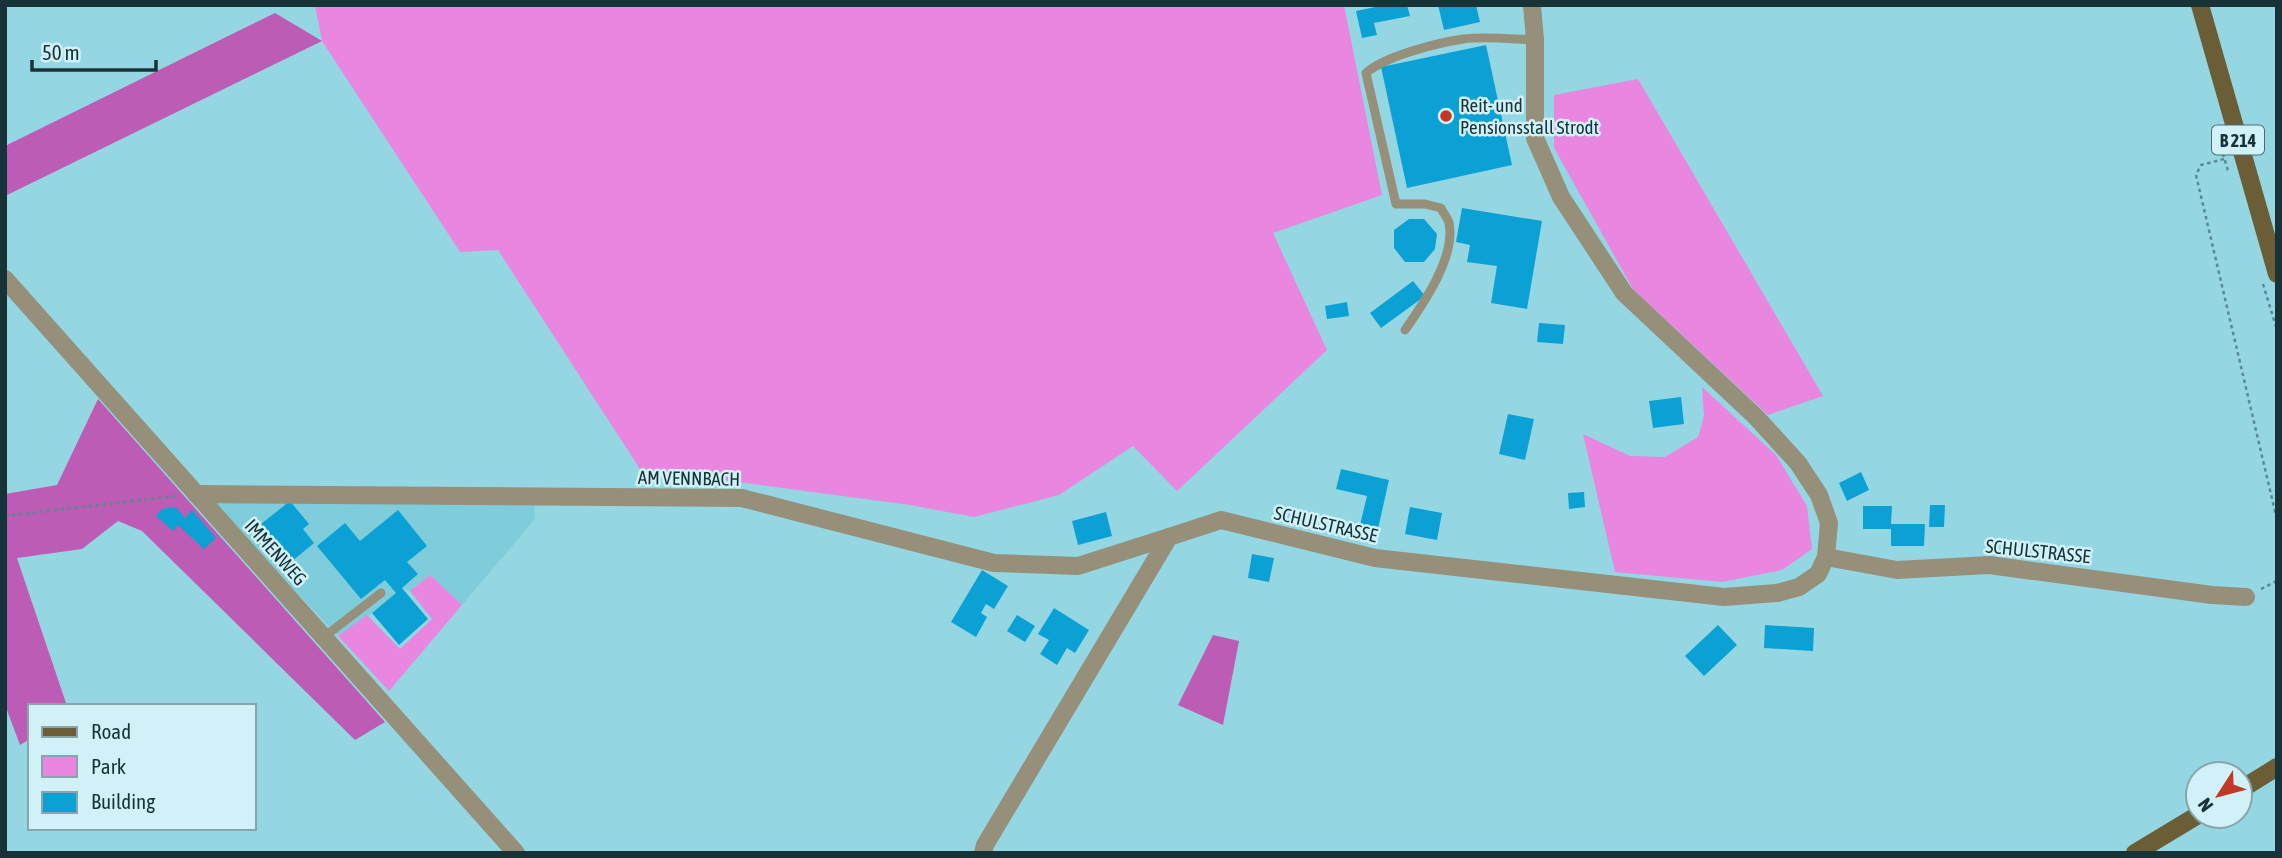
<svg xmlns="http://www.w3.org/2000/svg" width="2282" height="858" font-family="'Asap Condensed',sans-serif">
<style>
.built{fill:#7fccda}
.green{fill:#e986df}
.forest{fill:#bd5cb4}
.building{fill:#0ca1d5}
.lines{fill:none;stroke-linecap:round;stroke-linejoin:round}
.path{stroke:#598a93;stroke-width:2.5;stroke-dasharray:3.5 3.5;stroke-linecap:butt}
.lane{stroke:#968f7a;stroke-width:9}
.street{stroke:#968f7a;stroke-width:18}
.primary{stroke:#6b5e37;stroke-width:18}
.poi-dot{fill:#c33724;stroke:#d1f1f8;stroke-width:2.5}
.labels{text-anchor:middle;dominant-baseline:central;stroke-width:5;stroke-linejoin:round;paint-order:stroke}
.shield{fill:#d1f1f8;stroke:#4f6c72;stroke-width:2}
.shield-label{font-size:18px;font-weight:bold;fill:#173338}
.poi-label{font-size:19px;fill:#173338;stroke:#d1f1f8;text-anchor:start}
.street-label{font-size:19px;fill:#173338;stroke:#d1f1f8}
</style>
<rect width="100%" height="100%" fill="#94d7e3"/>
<!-- built -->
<path class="built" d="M209,500L534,505L535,519L462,605L430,575L410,591L402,588L372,613L338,636Z"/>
<!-- green -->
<g class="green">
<path d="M315,5H1344L1382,195L1273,233L1327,350L1177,491L1133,446L1059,495L974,517L910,505L640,469L498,250L460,252L322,41Z"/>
<path d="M1638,79L1823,396L1768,415L1633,289L1554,148V95Z"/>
<path d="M1702,387L1776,455L1807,506L1812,549L1782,570L1722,582L1615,572L1583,434L1630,456L1665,457L1698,437L1704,416Z"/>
<path d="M430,575L462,605L389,691L338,636L367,615L400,649L432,619L410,591Z"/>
</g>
<!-- forest -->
<g class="forest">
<path d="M275,13L322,41L5,196V146Z"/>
<path d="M98,399L385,722L355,740L142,531L118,521L82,549L17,558L67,706H30V739L20,745L5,705V494L57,485Z"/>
<path d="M1213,635L1239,641L1223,725L1178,705Z"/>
</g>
<!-- building -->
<g class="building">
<path d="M1385,5H1407L1410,16L1374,23L1377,35L1362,38L1356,11Z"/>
<path d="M1438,5H1476L1480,22L1444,30Z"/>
<path d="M1486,45L1512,165L1407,188L1381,67Z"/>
<path d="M1462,208L1542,221L1527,309L1491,303L1497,266L1467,262L1470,245L1456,242Z"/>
<path d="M1409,219H1424L1437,234L1435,249L1424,262H1405L1394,248V230Z"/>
<path d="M1413,281L1425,296L1381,328L1370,313Z"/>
<path d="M1347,302L1349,316L1327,319L1325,306Z"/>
<path d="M1539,323L1565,325L1563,344L1537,342Z"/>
<path d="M1681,397L1684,424L1653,428L1649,401Z"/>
<path d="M1508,414L1534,419L1525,460L1499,454Z"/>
<path d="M1341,469L1389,480L1378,529L1360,525L1367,496L1336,489Z"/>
<path d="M1861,472L1869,490L1847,501L1839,483Z"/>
<path d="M1584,492L1585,507L1569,509L1568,493Z"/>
<path d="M290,501L309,524L303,529L314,543L291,562L261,524Z"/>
<path d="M1930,505H1945L1944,527H1929Z"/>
<path d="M1863,506H1892L1891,524H1925L1924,546H1891V529H1863Z"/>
<path d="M176,507L185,518L192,510L216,538L204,549L178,525L173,531L156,516L162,509Z"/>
<path d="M1410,507L1442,513L1437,540L1405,534Z"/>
<path d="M398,510L427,546L407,562L418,574L402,588L428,619L399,645L372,613L396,593L385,580L361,599L317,546L345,523L360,541Z"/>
<path d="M1106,512L1112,536L1078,545L1072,521Z"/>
<path d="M1252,554L1274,558L1269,582L1248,578Z"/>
<path d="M982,570L1008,586L994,609L986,604L981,613L987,617L976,637L951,622Z"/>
<path d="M1054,608L1089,630L1075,653L1067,648L1057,665L1040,654L1049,640L1038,634Z"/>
<path d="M1017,615L1035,626L1025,642L1007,631Z"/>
<path d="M1718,625L1737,645L1704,676L1685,656Z"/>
<path d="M1765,625L1814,628L1813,651L1764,648Z"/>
</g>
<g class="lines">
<!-- path -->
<g class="path">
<path d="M2219,140L2228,171"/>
<path d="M2224,159L2201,165L2196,175L2277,520"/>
<path d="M2263,284L2277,330"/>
<path d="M5,516L176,496"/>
<path d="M2261,589L2277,581"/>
</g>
<!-- lane -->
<g class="lane">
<path d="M1405,330C1423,304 1456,257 1449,223C1448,218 1443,213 1441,208L1425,204H1396L1366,73C1385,56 1437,43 1463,39C1486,36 1511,39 1535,40"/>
<path d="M324,637L381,593"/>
</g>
<!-- street -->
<g class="street">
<path d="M5,279L516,853"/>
<path d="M196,494L742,498L994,563L1078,566L1169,537"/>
<path d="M1826,557L1897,570L1989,565L2212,595L2246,597"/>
<path d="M983,853L985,845L1169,537L1221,520L1375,558L1724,597L1777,593L1799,587L1818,574L1826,557L1829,523L1819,495L1798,463L1756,417L1624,293L1561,197L1535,138V40L1532,5"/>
</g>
<!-- primary -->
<g class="primary">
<path d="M2200,5L2277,274"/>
<path d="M2240,790L2277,767"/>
<path d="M2135,853L2198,815"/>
</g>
</g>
<!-- markers -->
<circle class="poi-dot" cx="1446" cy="116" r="7"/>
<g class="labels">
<!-- shield labels -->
<rect class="shield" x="2212" y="125.5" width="52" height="29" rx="5"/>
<g class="shield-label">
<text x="2238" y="140">B 214</text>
</g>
<!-- poi labels -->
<g class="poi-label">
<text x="1460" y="105">Reit- und<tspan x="1460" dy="22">Pensionsstall Strodt</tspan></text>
</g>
<!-- street labels -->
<g class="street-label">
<text transform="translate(689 478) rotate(1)">AM VENNBACH</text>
<text transform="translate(1326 524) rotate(13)">SCHULSTRASSE</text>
<text transform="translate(2038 551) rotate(6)">SCHULSTRASSE</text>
<text transform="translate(276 552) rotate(48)">IMMENWEG</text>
</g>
</g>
<!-- border -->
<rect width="2282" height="858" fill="none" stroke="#173338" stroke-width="14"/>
<!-- legend -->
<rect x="28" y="704" width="228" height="126" fill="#d1f1f8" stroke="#87a5ab" stroke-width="2"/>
<rect x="42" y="727" width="35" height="10" fill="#6b5e37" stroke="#87a5ab" stroke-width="2"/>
<text x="91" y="739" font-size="21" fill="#173338">Road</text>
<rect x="42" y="756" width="35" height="21" fill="#e986df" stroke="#87a5ab" stroke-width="2"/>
<text x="91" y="774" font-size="21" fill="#173338">Park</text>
<rect x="42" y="792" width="35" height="21" fill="#0ca1d5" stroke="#87a5ab" stroke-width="2"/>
<text x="91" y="809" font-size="21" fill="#173338">Building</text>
<!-- north arrow -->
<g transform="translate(2219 795) rotate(234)"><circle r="33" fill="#d1f1f8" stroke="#87a5ab" stroke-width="2"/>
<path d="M0-5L12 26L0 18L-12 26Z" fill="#c33724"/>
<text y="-10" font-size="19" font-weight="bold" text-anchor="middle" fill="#173338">N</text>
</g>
<!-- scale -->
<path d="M32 60v10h124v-10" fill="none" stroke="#173338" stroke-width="3.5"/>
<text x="42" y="60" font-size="21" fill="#173338" stroke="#d1f1f8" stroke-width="5" paint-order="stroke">50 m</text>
</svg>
